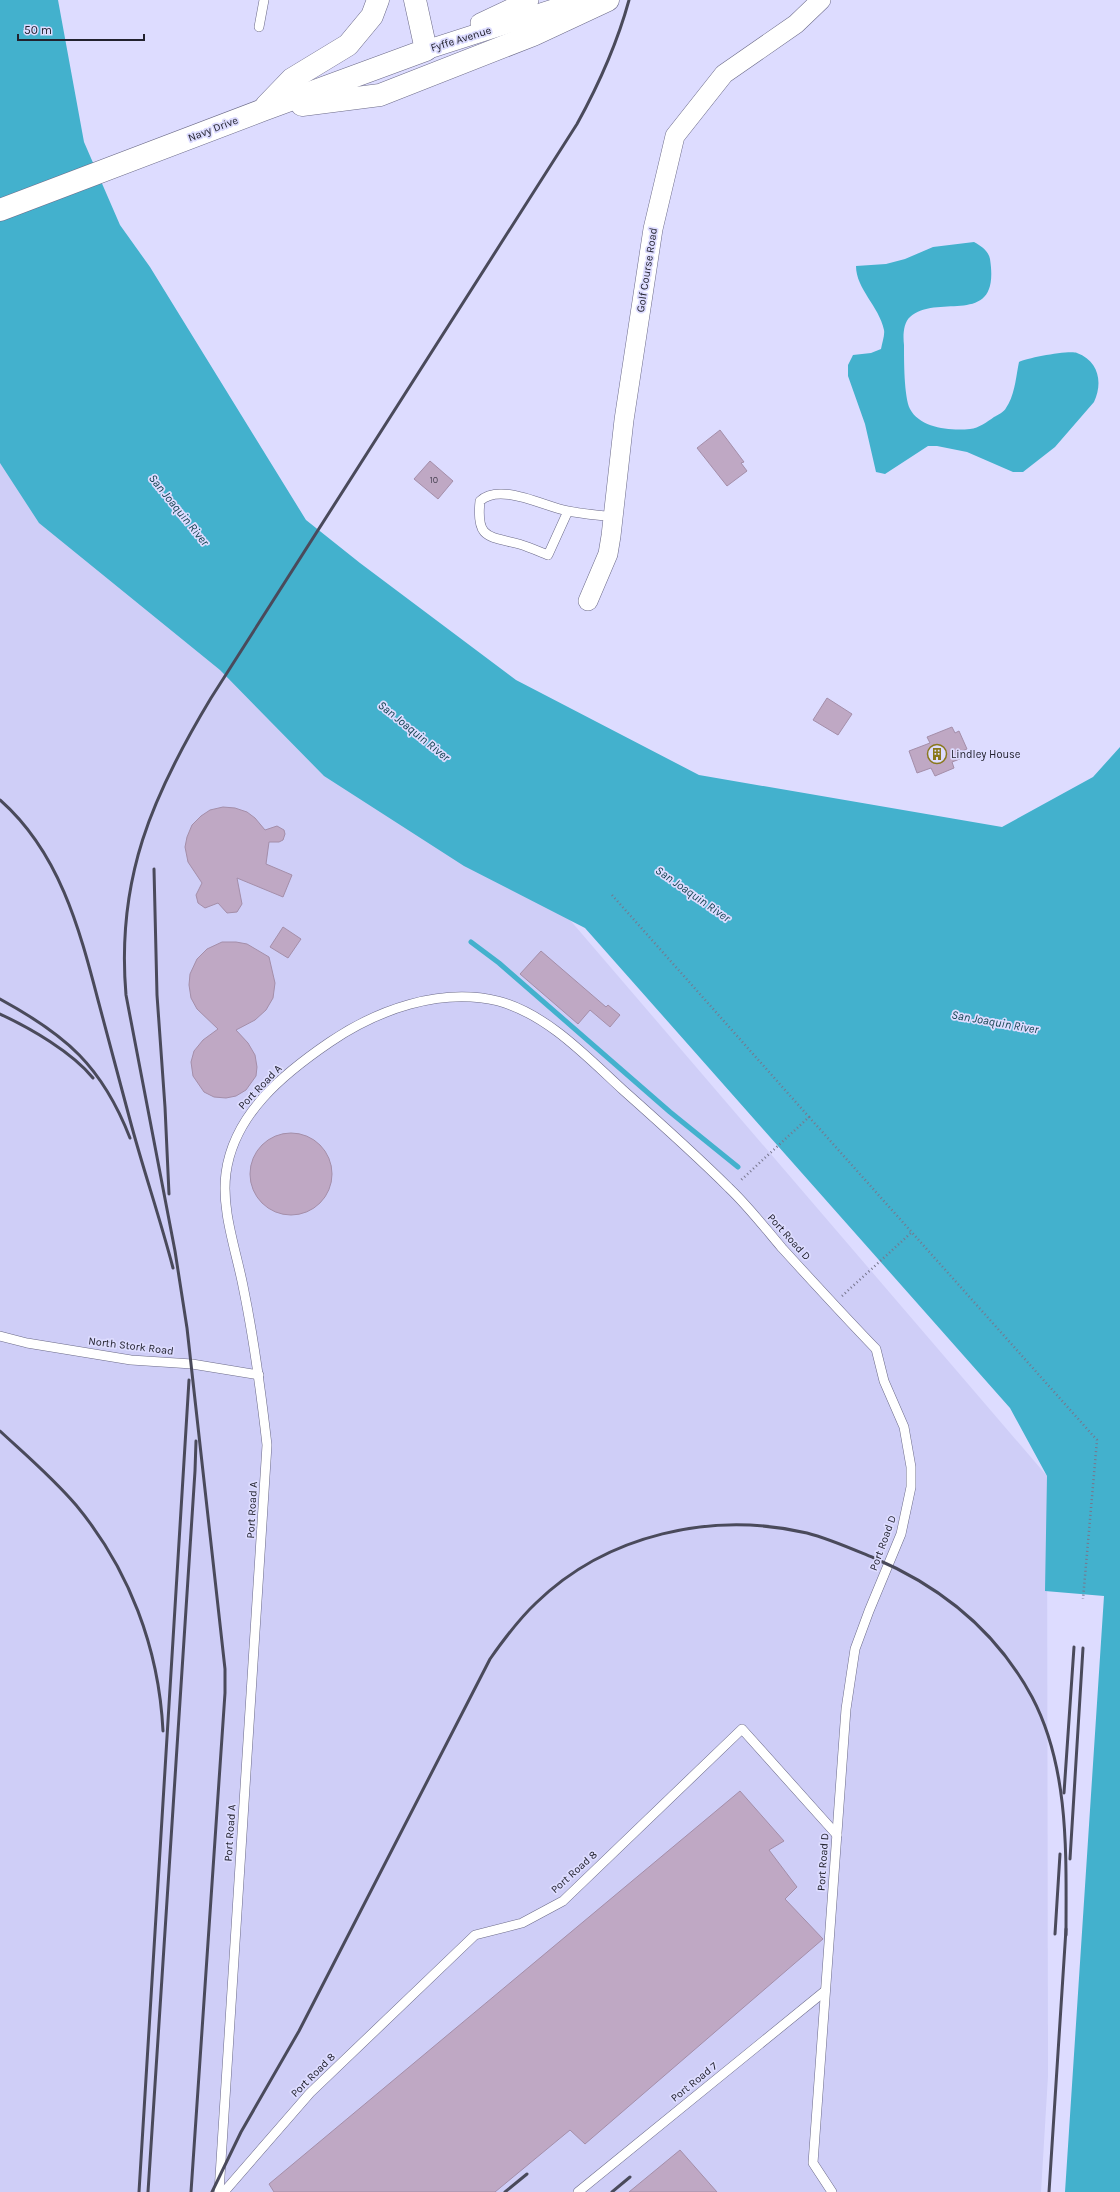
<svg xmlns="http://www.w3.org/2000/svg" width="1120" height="2192" font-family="Karla,sans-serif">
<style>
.built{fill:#cfcef7}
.water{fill:#43b1cd}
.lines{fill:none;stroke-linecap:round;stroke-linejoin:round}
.stream{stroke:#43b1cd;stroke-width:5}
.building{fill:#bfa8c4;stroke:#a48ea9}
.lane-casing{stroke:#6b6a88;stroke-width:10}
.street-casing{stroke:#6b6a88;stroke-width:20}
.secondary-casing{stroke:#6b6a88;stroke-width:23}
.path{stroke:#77768d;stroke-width:2.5;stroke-dasharray:1 3;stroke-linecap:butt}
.lane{stroke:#fff;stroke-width:9}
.street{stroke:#fff;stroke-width:19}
.secondary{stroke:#fff;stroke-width:22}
.rail{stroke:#4a4a5b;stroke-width:3}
.labels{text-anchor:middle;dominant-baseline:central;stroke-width:3.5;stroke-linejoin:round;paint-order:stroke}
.number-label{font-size:9px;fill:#494454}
.street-label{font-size:11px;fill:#22222e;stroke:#dddcff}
.poi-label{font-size:11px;fill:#22222e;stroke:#dddcff;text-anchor:start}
.water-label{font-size:12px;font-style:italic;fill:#12424f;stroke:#dddcff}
</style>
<rect width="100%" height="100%" fill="#dddcff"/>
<!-- built -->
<path class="built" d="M0,446L339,720L570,920L1047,1476L1048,2076L1041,2192H0Z"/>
<!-- water -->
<g class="water">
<path d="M0,0H58L84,142L120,225L150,267L306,520L360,563L516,680L699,775L1002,827L1093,777L1120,747V2192H1065L1104,1596L1045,1591L1047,1476L1010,1408L585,928L464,866L324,776L220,670L39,523L0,463Z"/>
<path d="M974,242C981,246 988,250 990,259C1001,330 939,292 910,317C903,323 903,337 904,345C904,360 904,397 910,409C920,428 950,431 970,429C979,428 987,422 994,417C998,415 1004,412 1006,408C1015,395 1016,376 1019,362C1027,358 1069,350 1077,353C1099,361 1103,383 1094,402L1055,447L1023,472H1013L967,452L937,446H928L885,474L876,472L865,424L848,376V365L853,355L871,353L881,349C882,343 885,335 884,330C879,306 856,289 856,266L886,264L905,259L933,247Z"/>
</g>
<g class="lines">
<!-- stream -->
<path class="stream" d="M471,942L499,963L670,1112L738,1167"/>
</g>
<!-- building -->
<g class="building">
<path d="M720,430L744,462L741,463L747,471L727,486L697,448Z"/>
<path d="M430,461L453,481L438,499L414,479Z"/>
<path d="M827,698L852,714L838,735L813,720Z"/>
<path d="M952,727L955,733L959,731L967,749L962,751L965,757L952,762L954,768L935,776L931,768L917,773L909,751L930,743L927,737Z"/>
<path d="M223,807L235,808L247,812L255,818L265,830L277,826L284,830L285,834L283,840L279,842H269L266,864L292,875L283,897L237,878L242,904L237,912L227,913L218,903L205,908L198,903L196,895L202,883L188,862L185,847L187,837L192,825L201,816L210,810Z"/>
<path d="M283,927L301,939L288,958L270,947Z"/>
<path d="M222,942H236L247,944L269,957L275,983L273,998L266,1010L255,1020L236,1030L248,1043L255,1055L257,1067L256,1076L246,1090L236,1096L226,1098L214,1097L204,1092L193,1076L191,1062L194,1051L203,1040L218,1029L197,1009L191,998L189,985L190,974L197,959L207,949Z"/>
<path d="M541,951L606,1007L608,1005L620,1015L610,1027L590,1010L578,1024L520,974Z"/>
<circle cx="291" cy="1174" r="41"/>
<path d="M740,1791L784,1841L769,1850L797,1887L785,1899L823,1939L585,2144L570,2130L495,2192H274L269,2184Z"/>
<path d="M680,2150L717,2192H629Z"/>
</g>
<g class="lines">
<defs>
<g id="lane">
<path d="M259,27L264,0"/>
<path d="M568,511L548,555C538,551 529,547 519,544C488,536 476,539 480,501C500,482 545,507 568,511C583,514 599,515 614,517"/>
<path d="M0,1336L27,1343L131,1360L192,1364L259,1375"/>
<path d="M219,2192L267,1445C261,1392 254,1339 243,1286C236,1250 221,1210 226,1173C234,1114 283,1074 330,1042C377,1010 440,987 498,1001C547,1014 587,1057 623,1090C659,1122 695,1154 729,1188C748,1206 765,1228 782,1248C813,1282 844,1316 876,1349L884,1381L904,1427L911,1467V1487L901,1534L869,1611L855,1649L846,1709L813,2163L832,2192"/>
<path d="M224,2192L310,2093L475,1935L522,1923L563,1901L742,1729L837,1835"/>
<path d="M578,2192L825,1991"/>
</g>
<g id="street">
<path d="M480,23L529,0"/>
<path d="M426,50L581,0"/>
<path d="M588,601L608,554L611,536L624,420L653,229L675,136L724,74L796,24L821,0"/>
</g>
<g id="secondary">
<path d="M302,105L380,95L533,35L608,0"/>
<path d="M266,106L292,79L348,45L372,16L378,0"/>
<path d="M0,210L263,110L426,50L415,0"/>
</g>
</defs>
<!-- lane casing -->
<use href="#lane" class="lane-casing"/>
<!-- street casing -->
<use href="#street" class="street-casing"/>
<!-- secondary casing -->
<use href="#secondary" class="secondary-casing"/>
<!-- path -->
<g class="path">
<path d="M612,895L809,1117L740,1181"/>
<path d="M809,1117L1097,1440L1083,1599"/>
<path d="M842,1296L912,1232"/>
</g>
<!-- lane -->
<use href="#lane" class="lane"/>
<!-- street -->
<use href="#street" class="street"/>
<!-- secondary -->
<use href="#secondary" class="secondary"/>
<!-- rail -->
<g class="rail">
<path d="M0,800C59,852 79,927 98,1000C109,1040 119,1080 130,1120C143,1169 160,1218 173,1268"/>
<path d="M154,869L157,995L165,1107L169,1194"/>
<path d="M0,999C66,1035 102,1066 130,1138"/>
<path d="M0,1014C30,1028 72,1052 93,1078"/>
<path d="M0,1431C26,1455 53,1478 76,1505C129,1569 159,1648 163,1731"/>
<path d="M1064,1793L1074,1647"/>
<path d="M1070,1859L1083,1648"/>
<path d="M1055,1934L1060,1854"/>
<path d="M139,2192L189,1380"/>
<path d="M148,2192L195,1471L196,1441"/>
<path d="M191,2192L225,1693V1669L187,1328L175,1251L126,995C116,879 152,796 211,698L577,124C599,84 617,44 629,0"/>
<path d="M212,2192L241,2132L299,2031L490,1659C504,1639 518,1620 536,1603C607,1534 712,1511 807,1533C830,1539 852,1549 874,1558C942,1587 997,1632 1032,1697C1070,1769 1066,1856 1066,1935"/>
<path d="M505,2192L527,2174"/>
<path d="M612,2192L630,2177"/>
<path d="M1049,2192L1066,1929"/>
</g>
</g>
<!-- icons -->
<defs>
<symbol id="building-ring" viewBox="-11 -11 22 22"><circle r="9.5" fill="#dddcff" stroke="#8a781c" stroke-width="1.5"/><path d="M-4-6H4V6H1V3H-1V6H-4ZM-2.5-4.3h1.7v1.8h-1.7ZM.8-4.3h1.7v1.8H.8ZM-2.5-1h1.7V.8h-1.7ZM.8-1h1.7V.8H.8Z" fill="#8a781c"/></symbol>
</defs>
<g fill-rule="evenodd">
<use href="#building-ring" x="926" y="743" width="22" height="22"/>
</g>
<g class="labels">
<!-- number labels -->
<g class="number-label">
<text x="434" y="480">10</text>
</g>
<!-- street labels -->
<g class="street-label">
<text transform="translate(461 39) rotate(-17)">Fyffe Avenue</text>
<text transform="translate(213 129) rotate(-21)">Navy Drive</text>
<text transform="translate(647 270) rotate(-81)">Golf Course Road</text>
<text transform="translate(260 1087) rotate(-46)">Port Road A</text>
<text transform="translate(789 1237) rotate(48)">Port Road D</text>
<text transform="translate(131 1346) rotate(7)">North Stork Road</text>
<text transform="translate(252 1510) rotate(-87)">Port Road A</text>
<text transform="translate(883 1543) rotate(-70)">Port Road D</text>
<text transform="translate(230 1833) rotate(-86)">Port Road A</text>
<text transform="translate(823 1862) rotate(-86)">Port Road D</text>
<text transform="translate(574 1872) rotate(-42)">Port Road 8</text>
<text transform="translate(313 2075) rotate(-45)">Port Road 8</text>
<text transform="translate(694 2082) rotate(-39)">Port Road 7</text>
</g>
<!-- poi labels -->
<g class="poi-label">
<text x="951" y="754">Lindley House</text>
</g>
<!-- water labels -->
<g class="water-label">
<text transform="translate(179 510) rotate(51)">San Joaquin River</text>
<text transform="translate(414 731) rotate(39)">San Joaquin River</text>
<text transform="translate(693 894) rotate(35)">San Joaquin River</text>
<text transform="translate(995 1022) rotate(10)">San Joaquin River</text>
</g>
</g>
<!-- scale -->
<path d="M18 34v6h126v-6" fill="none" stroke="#22222e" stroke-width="2"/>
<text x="24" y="34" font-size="12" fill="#22222e" stroke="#dddcff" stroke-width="3" paint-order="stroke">50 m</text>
</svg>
